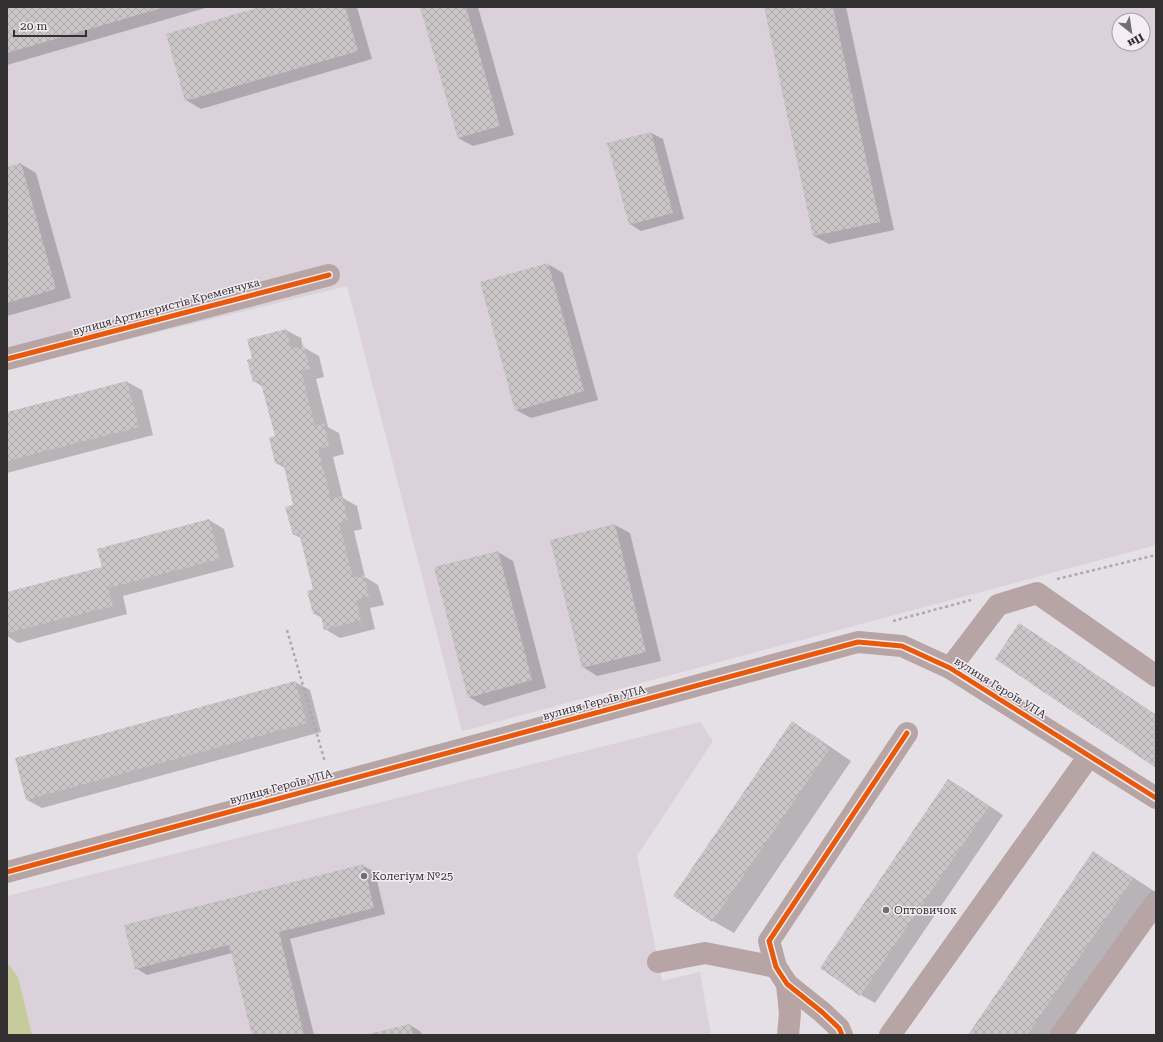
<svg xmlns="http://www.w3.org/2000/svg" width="1163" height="1042" font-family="'Roboto Serif',serif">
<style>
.built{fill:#dad1da;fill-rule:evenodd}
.green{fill:#c5cb9b}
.shadow{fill:#0003}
.building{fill:url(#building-cross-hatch)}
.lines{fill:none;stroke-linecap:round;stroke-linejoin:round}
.path{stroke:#b2a6a8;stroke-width:2.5;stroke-dasharray:3 3;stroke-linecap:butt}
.minor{stroke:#b7a5a6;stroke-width:22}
.cycleway-casing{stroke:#f4edf3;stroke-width:8}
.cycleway{stroke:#e8590c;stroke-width:5}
.poi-dot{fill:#716e71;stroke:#f4edf3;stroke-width:1.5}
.labels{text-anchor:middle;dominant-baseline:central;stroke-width:3;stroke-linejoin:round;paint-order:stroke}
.street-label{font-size:11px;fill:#333032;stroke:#f4edf3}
.poi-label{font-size:11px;fill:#333032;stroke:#f4edf3;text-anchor:start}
</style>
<defs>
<pattern id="building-cross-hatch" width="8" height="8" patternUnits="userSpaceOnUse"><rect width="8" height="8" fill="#cac6c7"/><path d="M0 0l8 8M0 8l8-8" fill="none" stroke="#aeaaab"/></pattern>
</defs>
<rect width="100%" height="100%" fill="#e5e0e5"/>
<!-- built -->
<g class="built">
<path d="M7,7H1156V545L462,731L347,286L7,369ZM1119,20H1143V44H1119Z"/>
<path d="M700,722L713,741L637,856L662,981L700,972L711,1035H7V896Z"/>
</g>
<!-- green -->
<path class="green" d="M7,963L18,977L32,1035H7Z"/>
<!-- shadow -->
<g class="shadow">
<path d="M7,7H209L7,65Z"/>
<path d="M263,7H357L372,59L201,109L186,100Z"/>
<path d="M421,7H478L514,135L473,146L458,138Z"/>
<path d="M765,7H846L894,230L829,244L814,236Z"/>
<path d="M651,133L663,139L684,219L641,231L630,224L608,144Z"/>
<path d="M21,164L36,173L71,298L7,316V168Z"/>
<path d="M548,264L563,273L598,400L531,418L516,410Z"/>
<path d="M286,330L301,338L303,347L319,356L324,377L316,379L328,427L339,433L344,454L333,457L343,498L357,506L362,529L354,531L365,577L378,585L384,605L370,608L375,629L340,638L325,629L322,618L313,613L315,590L301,538L293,534L295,505L285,468L276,463V437L263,387L254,381V359Z"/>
<path d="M127,382L142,390L153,435L7,473V413Z"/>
<path d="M209,520L224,529L234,567L123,596L127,614L18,643L7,636V593L103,568Z"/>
<path d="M615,525L630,533L661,661L597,676L583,667Z"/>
<path d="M498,552L513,561L546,688L484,706L469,697Z"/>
<path d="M1020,624L1034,633L1156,715V766Z"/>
<path d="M295,682L310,690L321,732L42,808L27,800Z"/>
<path d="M792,723L813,735L851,761L734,933L713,921L674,896Z"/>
<path d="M949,780L964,789L1003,815L875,1003L861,995Z"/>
<path d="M1093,852L1114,865L1154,891L1056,1035H969Z"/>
<path d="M363,866L375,872L385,914L290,939L314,1035H253L232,953L147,975L136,968Z"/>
<path d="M410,1025L421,1032L422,1035H371Z"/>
</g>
<!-- building -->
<g class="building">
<path d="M7,7H165L7,53Z"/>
<path d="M260,7H345L358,51L185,101L166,34Z"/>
<path d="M420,7H466L500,126L458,138Z"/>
<path d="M764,7H833L880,222L813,236Z"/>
<path d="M651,132L673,213L629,225L607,143Z"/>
<path d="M21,163L56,289L7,303V167Z"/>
<path d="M548,263L584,391L515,411L480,282Z"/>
<path d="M286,329L291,349L304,346L310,369L301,371L315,426L324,423L329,446L318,449L331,499L342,496L348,520L339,523L353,578L364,575L369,596L356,600L361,620L324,630L320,612L313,614L307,591L313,589L299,533L293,535L285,507L293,505L283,462L275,463L269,438L275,436L260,380L253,382L247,360L252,358L247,339Z"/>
<path d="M127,381L139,427L7,461V412Z"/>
<path d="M209,519L220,559L108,588L113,606L7,633V592L102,567L97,549Z"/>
<path d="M615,524L646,652L582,668L550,540Z"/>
<path d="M498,551L532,680L468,698L434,567Z"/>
<path d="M1019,623L1156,715V768L995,659Z"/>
<path d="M295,681L307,723L26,800L15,758Z"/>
<path d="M792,721L830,748L712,922L673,896Z"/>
<path d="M948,779L989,806L860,996L820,968Z"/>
<path d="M1093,851L1133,878L1027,1035H968Z"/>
<path d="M364,864L374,908L279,932L304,1035H252L229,945L135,969L124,925Z"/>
<path d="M410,1024L413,1035H369V1034Z"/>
</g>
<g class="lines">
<!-- path -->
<g class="path">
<path d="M1057,579L1156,555"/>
<path d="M893,621L971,600"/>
<path d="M287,630L325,762"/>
</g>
<!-- minor -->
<g class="minor">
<path d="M7,359L329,275"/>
<path d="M950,668L998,605L1037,593L1156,676"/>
<path d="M7,872L858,642L902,646L950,668L1156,798"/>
<path d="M658,962L705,953L776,967"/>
<path d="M787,984L790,1013L788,1035"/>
<path d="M842,1035L839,1028L822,1012L787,984L776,967L769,941L907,733"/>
<path d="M890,1035L1089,756"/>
<path d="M1061,1035L1156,902"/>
</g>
<defs>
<g id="cycleway">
<path d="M7,359L329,275"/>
<path d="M7,872L858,642L902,646L950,668L1156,798"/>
<path d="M842,1035L839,1028L822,1012L787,984L776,967L769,941L907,733"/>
</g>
</defs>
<!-- cycleway casing -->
<use href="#cycleway" class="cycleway-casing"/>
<!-- cycleway -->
<use href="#cycleway" class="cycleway"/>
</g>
<!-- markers -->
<g class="poi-dot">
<circle cx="364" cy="876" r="4"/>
<circle cx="886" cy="910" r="4"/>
</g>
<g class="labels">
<!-- street labels -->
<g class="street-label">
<text transform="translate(166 307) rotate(-15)">вулиця Артилеристів Кременчука</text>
<text transform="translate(1000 688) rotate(32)">вулиця Героїв УПА</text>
<text transform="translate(594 703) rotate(-15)">вулиця Героїв УПА</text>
<text transform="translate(281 787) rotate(-15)">вулиця Героїв УПА</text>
</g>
<!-- poi labels -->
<g class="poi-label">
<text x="372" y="876">Колегіум №25</text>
<text x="894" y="910">Оптовичок</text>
</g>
</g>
<!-- border -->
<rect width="1163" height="1042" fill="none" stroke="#333032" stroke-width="16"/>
<!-- north arrow -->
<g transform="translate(1131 32) rotate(150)"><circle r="19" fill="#f4edf3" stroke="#a7a1a6"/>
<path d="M0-3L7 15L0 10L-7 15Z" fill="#716e71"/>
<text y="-6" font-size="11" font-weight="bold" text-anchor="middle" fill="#333032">Пн</text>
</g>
<!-- scale -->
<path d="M14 30v6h72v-6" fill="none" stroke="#333032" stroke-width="2"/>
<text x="20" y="30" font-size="12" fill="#333032" stroke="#f4edf3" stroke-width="3" paint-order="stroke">20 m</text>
</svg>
